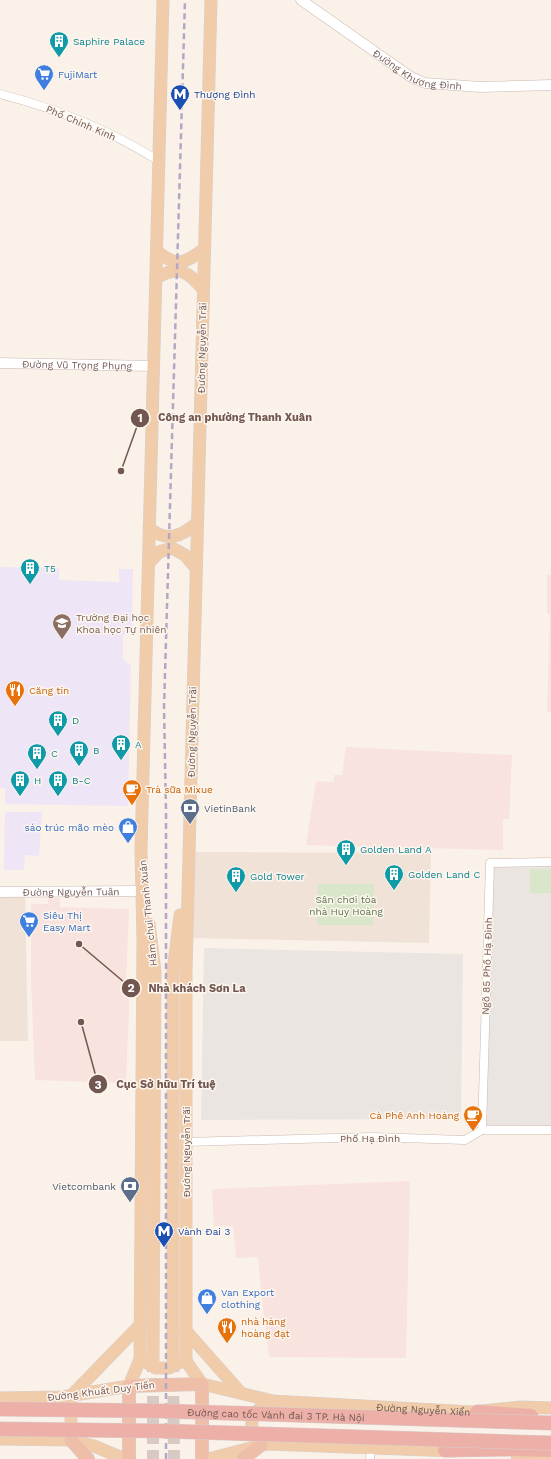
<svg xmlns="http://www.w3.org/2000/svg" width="551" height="1459" font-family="'Work Sans',sans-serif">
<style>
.residential{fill:#f1e2d8}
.commercial{fill:#f9e3de}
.industrial{fill:#ebe5e2}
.education{fill:#eee6f6}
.green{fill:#d9e6c9}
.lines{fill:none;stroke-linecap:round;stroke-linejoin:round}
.primary-tunnel{stroke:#d8cac3;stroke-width:12;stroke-dasharray:12 6;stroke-linecap:butt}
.minor-casing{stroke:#cbb9b0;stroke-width:9}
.tertiary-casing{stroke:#cbb9b0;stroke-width:11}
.primary-casing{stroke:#d7d0ce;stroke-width:13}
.trunk-casing{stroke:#d7d0ce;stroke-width:14}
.motorway-casing{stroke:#d7d0ce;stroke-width:15}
.minor{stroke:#fff;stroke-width:8}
.tertiary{stroke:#fff;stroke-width:10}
.primary{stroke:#f0ccaa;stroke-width:12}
.trunk{stroke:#eebea9;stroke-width:13}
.motorway{stroke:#ecb0a8;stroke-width:14}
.rail{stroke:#b3a8c3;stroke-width:2.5;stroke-dasharray:6 4;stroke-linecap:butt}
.motorway-bridge-casing{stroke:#d7d0ce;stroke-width:15;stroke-linecap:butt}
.motorway-bridge{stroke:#ecb0a8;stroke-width:14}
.labels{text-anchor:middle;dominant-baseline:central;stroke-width:3;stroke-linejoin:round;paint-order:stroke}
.culture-label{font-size:10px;fill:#0d838f;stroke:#fdf6ef;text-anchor:start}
.street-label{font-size:10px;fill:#715750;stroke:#fdf6ef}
.shop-label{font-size:10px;fill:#366cbe;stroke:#fdf6ef;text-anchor:start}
.transit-label{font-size:10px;fill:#164399;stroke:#fdf6ef;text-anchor:start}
.education-label{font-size:10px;fill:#785e54;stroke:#fdf6ef;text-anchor:start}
.food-label{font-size:10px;fill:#c56008;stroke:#fdf6ef;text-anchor:start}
.service-label{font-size:10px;fill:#4e5e75;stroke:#fdf6ef;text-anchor:start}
.park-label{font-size:10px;fill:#5d7649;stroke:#fdf6ef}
.leader{fill:none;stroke:#715750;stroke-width:1.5}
.callout-dot{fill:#715750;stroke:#fdf6ef;stroke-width:1.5}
.mark-label{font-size:12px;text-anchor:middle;font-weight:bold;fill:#fff}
.callout-label{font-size:11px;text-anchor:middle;font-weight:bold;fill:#715750;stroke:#fdf6ef;stroke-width:3;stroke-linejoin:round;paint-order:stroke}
</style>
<rect width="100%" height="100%" fill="#faf1e9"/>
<!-- residential -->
<g class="residential">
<path d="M188,852L431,853L429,943L188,938Z"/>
<path d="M0,892H25L28,1041H0Z"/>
</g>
<!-- commercial -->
<g class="commercial">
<path d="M547,575H551V712H547L550,614L547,613Z"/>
<path d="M346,747L512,755L509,819H503V850L306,845L316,781L334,782V775H342Z"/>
<path d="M48,898H60V907L129,909L126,982L130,983L126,1083L35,1080L31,980V904H48Z"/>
<path d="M410,1181L406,1358L269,1357L262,1300L258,1257L236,1258L233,1226H214L212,1189Z"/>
</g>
<!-- industrial -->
<g class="industrial">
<path d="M491,865H551V1126L485,1125Z"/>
<path d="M204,948L463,954L461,1119L201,1120Z"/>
</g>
<!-- education -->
<g class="education">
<path d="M0,567L59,568V580L119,582V569H133L132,633L123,635V659L131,665L128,806L5,804V788H0Z"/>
<path d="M5,812H42L39,856L25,855L24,870H4Z"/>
</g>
<!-- green -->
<g class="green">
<rect x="530" y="869" width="21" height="24"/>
<path d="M318,884H374L373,925H317Z"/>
</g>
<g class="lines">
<!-- primary-tunnel -->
<g class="primary-tunnel">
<path d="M153,1360V1459"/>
<path d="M173,1360L174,1459"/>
</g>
<defs>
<g id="minor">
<path d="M0,94C55,108 111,131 159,161"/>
<path d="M482,1130L490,863L551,862"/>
<path d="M186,1142L371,1137L465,1140L482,1130H551"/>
<path d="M370,1459L371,1447"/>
</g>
<g id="tertiary">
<path id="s1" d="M301,0L411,77L425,83L481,87L551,85"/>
<path id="s2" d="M0,363L154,366"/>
<path id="s3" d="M0,892L141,891"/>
</g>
<g id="primary">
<path id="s4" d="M211,0L186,971V1361L202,1384L273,1401L472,1412L521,1407L551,1408"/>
<path d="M157,251C176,268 186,263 204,249"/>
<path d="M156,278C179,265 187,271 203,289"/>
<path d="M149,528C167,543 182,536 197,523"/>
<path d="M149,563L159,552L172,548L185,555L196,568"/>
<path d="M149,924L155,971L153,1360"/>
<path d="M186,1331L241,1393"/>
<path d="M142,1360L156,1368H169L183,1361"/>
<path d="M173,1360V971L180,915"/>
<path d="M0,1398L62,1397L129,1386L140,1359L143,940L141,851L163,0"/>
<path d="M0,1439L71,1440L94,1446L125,1459"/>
<path d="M71,1439V1396L141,1324"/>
<path d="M260,1439L252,1430C250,1412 259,1408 273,1401"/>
<path d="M517,1456L551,1458"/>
<path d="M208,1459L267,1444L455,1451"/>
</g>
<g id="trunk">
<path d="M71,1440L88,1459"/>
<path d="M129,1459V1386L202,1384V1459"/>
<path d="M243,1459L261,1445"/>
</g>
<g id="motorway">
<path d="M477,1412L531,1416"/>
<path d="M445,1450L511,1449L551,1450"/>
</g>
</defs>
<!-- minor casing -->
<use href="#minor" class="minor-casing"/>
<!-- tertiary casing -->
<use href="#tertiary" class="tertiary-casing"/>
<!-- primary casing -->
<use href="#primary" class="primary-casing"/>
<!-- trunk casing -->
<use href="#trunk" class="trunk-casing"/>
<!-- motorway casing -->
<use href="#motorway" class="motorway-casing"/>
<!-- minor -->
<use href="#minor" class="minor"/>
<!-- tertiary -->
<use href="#tertiary" class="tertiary"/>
<!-- primary -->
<use href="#primary" class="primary"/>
<!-- trunk -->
<use href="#trunk" class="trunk"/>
<!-- motorway -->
<use href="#motorway" class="motorway"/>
<!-- rail -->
<path class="rail" d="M166,1459V810L164,708L185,0"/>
<defs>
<g id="motorway-bridge">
<path id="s5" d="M0,1409L163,1411L551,1423"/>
<path d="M0,1429L163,1431L551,1443"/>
</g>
</defs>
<!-- motorway-bridge casing -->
<use href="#motorway-bridge" class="motorway-bridge-casing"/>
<!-- motorway-bridge -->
<use href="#motorway-bridge" class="motorway-bridge"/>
</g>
<!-- icons -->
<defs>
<symbol id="building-pin" viewBox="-11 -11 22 30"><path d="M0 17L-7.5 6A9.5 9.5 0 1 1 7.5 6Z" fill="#0f9aa8" stroke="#fdf6ef"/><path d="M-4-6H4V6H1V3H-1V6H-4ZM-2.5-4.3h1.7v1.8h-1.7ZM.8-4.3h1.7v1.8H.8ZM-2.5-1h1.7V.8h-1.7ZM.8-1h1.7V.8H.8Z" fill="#fff"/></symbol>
<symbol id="supermarket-pin" viewBox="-11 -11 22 30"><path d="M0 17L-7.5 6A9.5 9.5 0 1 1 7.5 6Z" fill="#3f7fe0" stroke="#fdf6ef"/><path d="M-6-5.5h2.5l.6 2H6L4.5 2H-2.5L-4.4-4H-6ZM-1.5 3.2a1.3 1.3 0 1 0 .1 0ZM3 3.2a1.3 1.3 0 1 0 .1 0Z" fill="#fff"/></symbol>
<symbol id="metro-pin" viewBox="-11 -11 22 30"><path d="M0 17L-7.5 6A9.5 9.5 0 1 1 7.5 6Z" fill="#1a4fb4" stroke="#fdf6ef"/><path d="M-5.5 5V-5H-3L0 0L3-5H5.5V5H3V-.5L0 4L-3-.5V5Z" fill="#fff"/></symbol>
<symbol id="university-pin" viewBox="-11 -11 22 30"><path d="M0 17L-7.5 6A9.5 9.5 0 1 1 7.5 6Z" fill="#8d6e63" stroke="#fdf6ef"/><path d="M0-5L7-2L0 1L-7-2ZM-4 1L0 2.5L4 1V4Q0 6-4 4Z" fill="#fff"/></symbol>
<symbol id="restaurant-pin" viewBox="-11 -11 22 30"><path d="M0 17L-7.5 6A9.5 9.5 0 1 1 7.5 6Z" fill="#e8710a" stroke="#fdf6ef"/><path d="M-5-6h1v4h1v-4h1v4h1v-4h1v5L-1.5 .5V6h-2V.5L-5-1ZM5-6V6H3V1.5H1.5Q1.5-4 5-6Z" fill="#fff"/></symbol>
<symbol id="cafe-pin" viewBox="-11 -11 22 30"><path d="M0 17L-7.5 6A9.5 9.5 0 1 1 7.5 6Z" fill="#e8710a" stroke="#fdf6ef"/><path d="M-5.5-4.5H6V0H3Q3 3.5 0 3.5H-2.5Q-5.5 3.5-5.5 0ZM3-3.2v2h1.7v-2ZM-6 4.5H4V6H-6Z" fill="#fff"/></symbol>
<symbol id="bank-pin" viewBox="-11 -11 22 30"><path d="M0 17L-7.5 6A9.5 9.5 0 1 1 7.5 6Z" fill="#5c6f8a" stroke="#fdf6ef"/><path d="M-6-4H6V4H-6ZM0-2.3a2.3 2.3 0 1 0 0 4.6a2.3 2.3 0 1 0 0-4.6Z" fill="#fff"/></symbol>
<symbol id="shop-pin" viewBox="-11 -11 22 30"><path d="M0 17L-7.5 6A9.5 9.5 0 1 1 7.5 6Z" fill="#3f7fe0" stroke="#fdf6ef"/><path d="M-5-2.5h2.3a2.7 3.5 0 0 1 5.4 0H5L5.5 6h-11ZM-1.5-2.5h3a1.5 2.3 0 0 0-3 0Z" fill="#fff"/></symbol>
</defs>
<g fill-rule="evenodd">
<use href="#building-pin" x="48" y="30" width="22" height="30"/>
<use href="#supermarket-pin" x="33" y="63" width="22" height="30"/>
<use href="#metro-pin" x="169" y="83" width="22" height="30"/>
<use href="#building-pin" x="19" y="557" width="22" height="30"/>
<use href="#university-pin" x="51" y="612" width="22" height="30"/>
<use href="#restaurant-pin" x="4" y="679" width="22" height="30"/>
<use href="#building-pin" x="47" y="709" width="22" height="30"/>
<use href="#building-pin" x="110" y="733" width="22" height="30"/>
<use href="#building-pin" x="68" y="739" width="22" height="30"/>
<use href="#building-pin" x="26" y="742" width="22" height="30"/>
<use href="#building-pin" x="9" y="769" width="22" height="30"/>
<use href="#building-pin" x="47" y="769" width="22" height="30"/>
<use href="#cafe-pin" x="121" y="778" width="22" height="30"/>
<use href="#bank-pin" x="179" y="797" width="22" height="30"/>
<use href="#shop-pin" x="117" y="816" width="22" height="30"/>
<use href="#building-pin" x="335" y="838" width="22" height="30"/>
<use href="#building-pin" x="383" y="863" width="22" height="30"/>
<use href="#building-pin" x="225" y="865" width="22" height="30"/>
<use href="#supermarket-pin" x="18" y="910" width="22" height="30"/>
<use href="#cafe-pin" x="462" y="1104" width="22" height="30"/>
<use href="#bank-pin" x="119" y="1175" width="22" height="30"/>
<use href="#metro-pin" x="153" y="1220" width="22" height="30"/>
<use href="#shop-pin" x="196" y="1287" width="22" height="30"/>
<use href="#restaurant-pin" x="216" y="1316" width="22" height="30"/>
</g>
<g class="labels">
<!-- culture labels -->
<g class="culture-label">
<text x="73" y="41">Saphire Palace</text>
<text x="44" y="568">T5</text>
<text x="72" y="720">D</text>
<text x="135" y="744">A</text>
<text x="93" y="750">B</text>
<text x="51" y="753">C</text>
<text x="34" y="780">H</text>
<text x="72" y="780">B-C</text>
<text x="360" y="849">Golden Land A</text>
<text x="408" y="874">Golden Land C</text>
<text x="250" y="876">Gold Tower</text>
</g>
<!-- street labels -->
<g class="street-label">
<text stroke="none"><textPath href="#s1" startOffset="138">Đường Khương Đình</textPath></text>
<text transform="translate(81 123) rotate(23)">Phố Chính Kinh</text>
<text transform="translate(202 348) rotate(-89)">Đường Nguyễn Trãi</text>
<text stroke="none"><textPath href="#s2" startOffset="77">Đường Vũ Trọng Phụng</textPath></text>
<text transform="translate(192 732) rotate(-89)">Đường Nguyễn Trãi</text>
<text stroke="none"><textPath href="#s3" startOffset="71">Đường Nguyễn Tuân</textPath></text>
<text transform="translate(148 913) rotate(-96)">Hầm chui Thanh Xuân</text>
<text transform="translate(487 966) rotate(-88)">Ngõ 85 Phố Hạ Đình</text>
<text x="370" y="1138">Phố Hạ Đình</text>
<text transform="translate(186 1152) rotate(-90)">Đường Nguyễn Trãi</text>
<text transform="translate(101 1391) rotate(-7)">Đường Khuất Duy Tiến</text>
<text stroke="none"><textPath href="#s4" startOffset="1613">Đường Nguyễn Xiển</textPath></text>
<text stroke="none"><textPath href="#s5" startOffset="276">Đường cao tốc Vành đai 3 TP. Hà Nội</textPath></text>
</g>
<!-- shop labels -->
<g class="shop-label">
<text x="58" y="74">FujiMart</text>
<text x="114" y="827" text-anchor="end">sáo trúc mão mèo</text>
<text x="43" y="915">Siêu Thị<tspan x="43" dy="12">Easy Mart</tspan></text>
<text x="221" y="1292">Van Export<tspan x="221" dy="12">clothing</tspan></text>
</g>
<!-- transit labels -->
<g class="transit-label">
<text x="194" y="94">Thượng Đình</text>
<text x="178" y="1231">Vành Đai 3</text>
</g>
<!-- education labels -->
<g class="education-label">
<text x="76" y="617">Trường Đại học<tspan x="76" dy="12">Khoa học Tự nhiên</tspan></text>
</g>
<!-- food labels -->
<g class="food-label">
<text x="29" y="690">Căng tin</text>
<text x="146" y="789">Trà sữa Mixue</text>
<text x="459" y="1115" text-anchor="end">Cà Phê Anh Hoàng</text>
<text x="241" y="1321">nhà hàng<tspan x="241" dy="12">hoàng đạt</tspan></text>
</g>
<!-- service labels -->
<g class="service-label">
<text x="204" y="808">VietinBank</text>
<text x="116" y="1186" text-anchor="end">Vietcombank</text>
</g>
<!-- park labels -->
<g class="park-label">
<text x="346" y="899">Sân chơi tòa<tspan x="346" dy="12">nhà Huy Hoàng</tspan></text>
</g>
</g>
<!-- callouts -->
<path class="leader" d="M121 471L140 418M79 944L131 988M81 1022L98 1084"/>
<g class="callout-dot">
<circle cx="121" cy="471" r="4"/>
<circle cx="79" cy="944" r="4"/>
<circle cx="81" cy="1022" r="4"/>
<circle cx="140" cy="418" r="10"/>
<circle cx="131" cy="988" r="10"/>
<circle cx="98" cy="1084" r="10"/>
</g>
<g class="mark-label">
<text x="140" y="422">1</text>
<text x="131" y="992">2</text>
<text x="98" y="1089">3</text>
</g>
<g class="callout-label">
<text x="235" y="421">Công an phường Thanh Xuân</text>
<text x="197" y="992">Nhà khách Sơn La</text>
<text x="166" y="1088">Cục Sở hữu Trí tuệ</text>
</g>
</svg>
